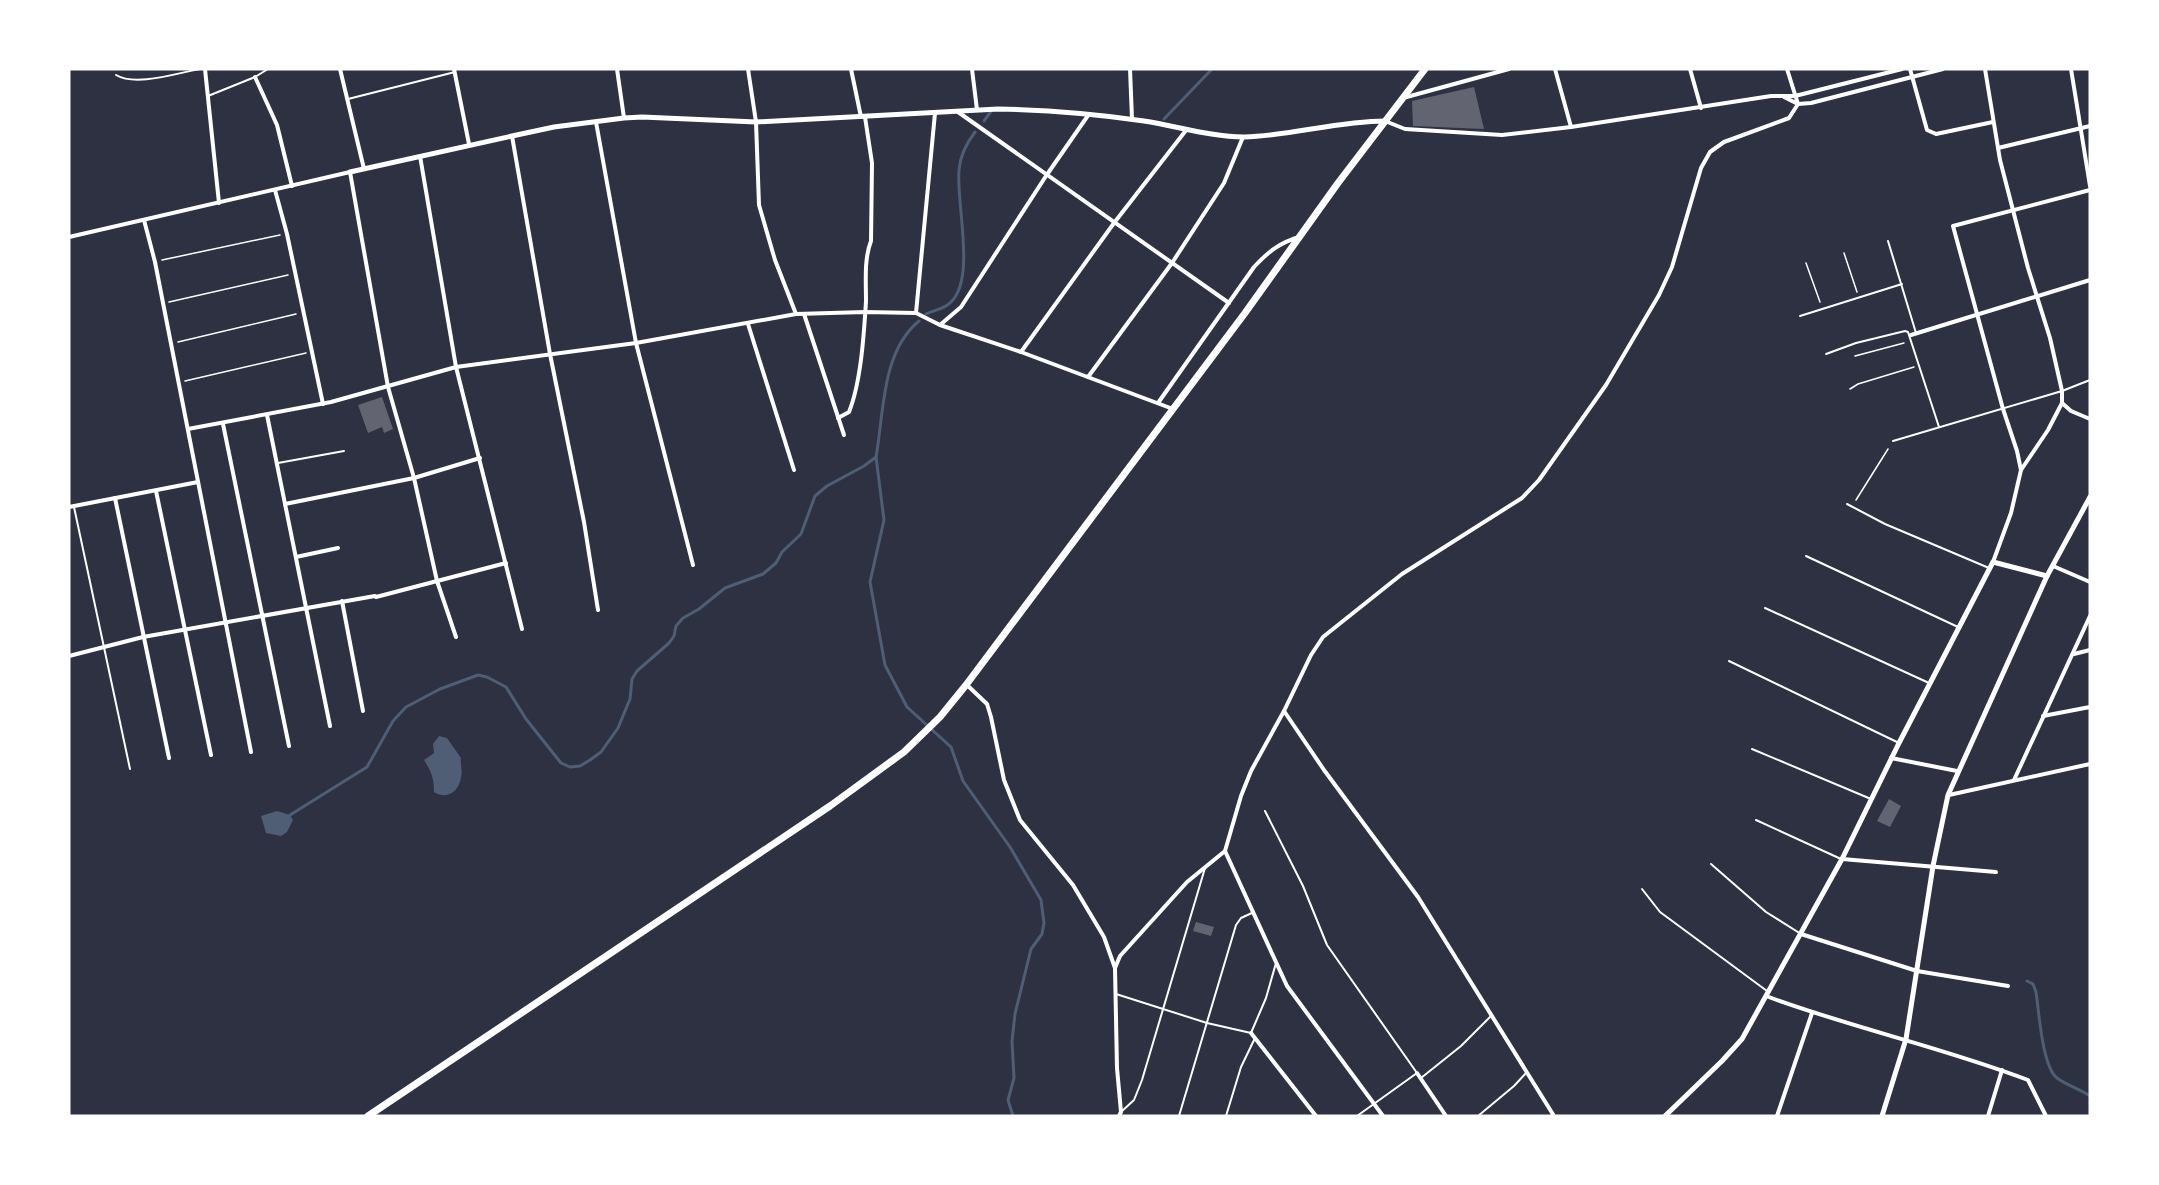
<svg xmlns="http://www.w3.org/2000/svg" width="2159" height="1185" font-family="'Zilla Slab',serif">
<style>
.water{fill:#4f5d75}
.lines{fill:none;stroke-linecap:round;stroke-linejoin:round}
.stream{stroke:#4f5d75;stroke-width:3}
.building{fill:#626471}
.path{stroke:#fff;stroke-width:1.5}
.service{stroke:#fff;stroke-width:2}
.minor{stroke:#fff;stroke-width:4}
.tertiary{stroke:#fff;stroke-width:5}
.primary{stroke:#fff;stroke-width:7}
</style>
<rect width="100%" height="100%" fill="#2d3142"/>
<!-- water -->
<g class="water">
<path d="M439,736L447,738L461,758C460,765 463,771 461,777C459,792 447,800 434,792C434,778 431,771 424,760L434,753L433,744Z"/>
<path d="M277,811L290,815L293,820L287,832L281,836L266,833L261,816Z"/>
</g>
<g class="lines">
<!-- stream -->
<g class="stream">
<path d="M1164,119L1212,69"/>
<path d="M984,121L992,110"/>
<path d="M926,314C934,310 945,309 951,302C976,278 956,204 959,170C960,155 966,144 975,132"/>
<path d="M876,457L884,520L870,582L885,665L907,707L951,747L963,781L1010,847L1041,900L1044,923L1042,934L1031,949L1015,1014L1012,1041L1014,1078L1008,1100L1013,1116"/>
<path d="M290,815L367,767L393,721L406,707L440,689L478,675L487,677L506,687L526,719L561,763L570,767L580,766L590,760L601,752L618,728L630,699L632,679L637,671L669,643L674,636L676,626L683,618L699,609L725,588L763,574L776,563L782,552L801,534L815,496L827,486L864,466L876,457C884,414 881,352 919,321"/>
<path d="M2027,981L2033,984L2036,992C2039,1011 2042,1066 2057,1078C2066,1085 2080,1089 2090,1096"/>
</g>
</g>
<!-- building -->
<g class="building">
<path d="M1474,87L1484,129L1413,126L1412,101Z"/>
<path d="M382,397L393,429L384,433L382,427L368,433L358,405Z"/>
<path d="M1889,799L1901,806L1890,827L1877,821Z"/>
<path d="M1196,922L1214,927L1211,936L1193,931Z"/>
</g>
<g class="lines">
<!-- path -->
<g class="path">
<path d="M1844,253L1857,292"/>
<path d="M162,260L280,235"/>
<path d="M1806,263L1820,302"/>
<path d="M169,302L288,275"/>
<path d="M178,342L296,314"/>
<path d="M1855,356L1904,343"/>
<path d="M185,381L306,353"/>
<path d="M1850,389L1858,384L1914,367"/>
<path d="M1856,500L1888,449"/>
</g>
<!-- service -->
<g class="service">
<path d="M116,75C136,87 177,73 200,69"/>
<path d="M208,96L255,77L268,69"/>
<path d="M348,99L455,72"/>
<path d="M1888,241L1916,333"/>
<path d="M1800,316L1902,284"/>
<path d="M1826,354L1856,343L1905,331L1908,332L1939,427"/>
<path d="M1893,441L2062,391L2090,380"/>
<path d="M278,463L344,451"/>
<path d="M1847,504L1885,524L1989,568"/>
<path d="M74,507L130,769"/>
<path d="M1806,556L1958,627"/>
<path d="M1765,608L1929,683"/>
<path d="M1729,661L1899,743"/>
<path d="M1752,749L1871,799"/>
<path d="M1265,811L1303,886L1327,945L1417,1073L1357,1116"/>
<path d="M1756,820L1841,859"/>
<path d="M1711,864L1766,912L1801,934"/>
<path d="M1642,889L1660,912L1767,991"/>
<path d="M1116,994L1207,1023L1251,1033L1266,998L1276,963"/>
<path d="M1421,1078L1461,1046L1492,1015"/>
<path d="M1121,1112L1134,1100L1142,1080L1205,868"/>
<path d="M1179,1116L1236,925L1241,918L1254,912"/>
<path d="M1226,1116L1241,1067L1255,1038"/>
<path d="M1478,1116L1514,1086L1527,1072"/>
</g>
<!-- minor -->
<g class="minor">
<path d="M205,69L219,203"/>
<path d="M340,69L364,169"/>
<path d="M454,69L469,144"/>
<path d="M617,69L624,118"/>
<path d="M748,69L756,122L759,205L775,260L796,314"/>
<path d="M851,69L861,117"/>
<path d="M972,69L977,110"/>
<path d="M1130,69L1132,119"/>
<path d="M1555,69L1571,127"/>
<path d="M1690,69L1701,108"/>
<path d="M1910,69L1927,130L1936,134L1993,122"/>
<path d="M1985,69L2000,160L2028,268L2050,338L2062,391V403L2048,430L2021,470"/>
<path d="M2071,69L2090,186"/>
<path d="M255,77L277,125L292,186"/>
<path d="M1784,97L1798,104L1811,103L1943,69"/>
<path d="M1403,98L1509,69"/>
<path d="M958,112L1229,303"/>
<path d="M1385,121L1405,129L1502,135L1571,127L1771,96H1795L1902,69"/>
<path d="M596,122L636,343L693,565"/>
<path d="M512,136L550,354L584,522L598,610"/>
<path d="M1998,148L2090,126"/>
<path d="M420,156L456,367L522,629"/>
<path d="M275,190L287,234L323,404"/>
<path d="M144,220L155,262L251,752"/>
<path d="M69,237L350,172L388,387L414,478L437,581L456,637"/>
<path d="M916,313L935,113"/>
<path d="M804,314L844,435"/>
<path d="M748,324L794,470"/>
<path d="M940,325L961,307L1046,176L1089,114"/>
<path d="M1911,335L2090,280"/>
<path d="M1021,352L1114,223L1187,129"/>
<path d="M1088,377L1172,263L1224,183L1243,137"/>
<path d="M1158,403L1254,267C1268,252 1279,243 1299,237"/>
<path d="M2062,403L2071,411L2090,419"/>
<path d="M267,415L330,726"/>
<path d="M838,418L849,412C861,382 864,334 866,301C866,281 864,259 871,241L872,163L865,117"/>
<path d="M223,424L289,746"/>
<path d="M188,429L331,402L456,367L636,343L796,314L865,312L916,313L940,325L1021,352L1173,409"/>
<path d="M156,491L211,755"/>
<path d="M115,498L169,758"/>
<path d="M285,504L414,478L480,458"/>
<path d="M69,507L198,482"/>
<path d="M296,557L338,548"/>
<path d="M1993,562L2011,513L2021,470L2017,451L2003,409L1953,226L2090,190"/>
<path d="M2053,566L2090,582"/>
<path d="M342,601L363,711"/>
<path d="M2074,654L2090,650"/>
<path d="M69,656L143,637L375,596L376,597L506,563"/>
<path d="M967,685L987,704L991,717L1004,780L1020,820L1073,885L1104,937L1115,968"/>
<path d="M1284,711L1324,770L1418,897L1554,1116"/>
<path d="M2043,716L2090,707"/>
<path d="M1891,758L1957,771"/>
<path d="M2014,780L2090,616"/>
<path d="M1949,795L2090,764"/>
<path d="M1225,851L1287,986L1383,1116"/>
<path d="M1842,859L1996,872"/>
<path d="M1801,934L1917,971L2008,986"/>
<path d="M1766,996C1852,1028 1942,1047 2028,1080L2046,1116"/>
<path d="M1251,1033L1316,1116"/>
<path d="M1417,1073L1446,1116"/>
<path d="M1119,1116L1121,1112L1117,1068L1115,968L1120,956L1187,882L1225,851L1241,796L1251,771L1284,711L1311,655L1323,637L1402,574L1522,498L1539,480L1606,385L1659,295L1672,267L1701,168L1710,152L1724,142L1789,118L1798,104L1787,69"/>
<path d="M1777,1116L1812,1013"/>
<path d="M1988,1116L2002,1070"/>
</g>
<!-- tertiary -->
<g class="tertiary">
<path d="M350,172L512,136L554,127L624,118L642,117L756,122L998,109C1047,110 1096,114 1144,121C1177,126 1211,137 1244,137C1291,136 1337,121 1385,121"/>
<path d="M1665,1116L1722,1061L1742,1039L1842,859L1899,743L1993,562L2047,576"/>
<path d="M1882,1116L1906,1039L1933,866L1948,795L2047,576L2090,497"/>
</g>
<!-- primary -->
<path class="primary" d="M368,1116L830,806L904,752L940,717L966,685L1245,313L1338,183L1425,69"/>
</g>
<!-- border -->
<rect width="2159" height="1185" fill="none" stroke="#ffffff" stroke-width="141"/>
</svg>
